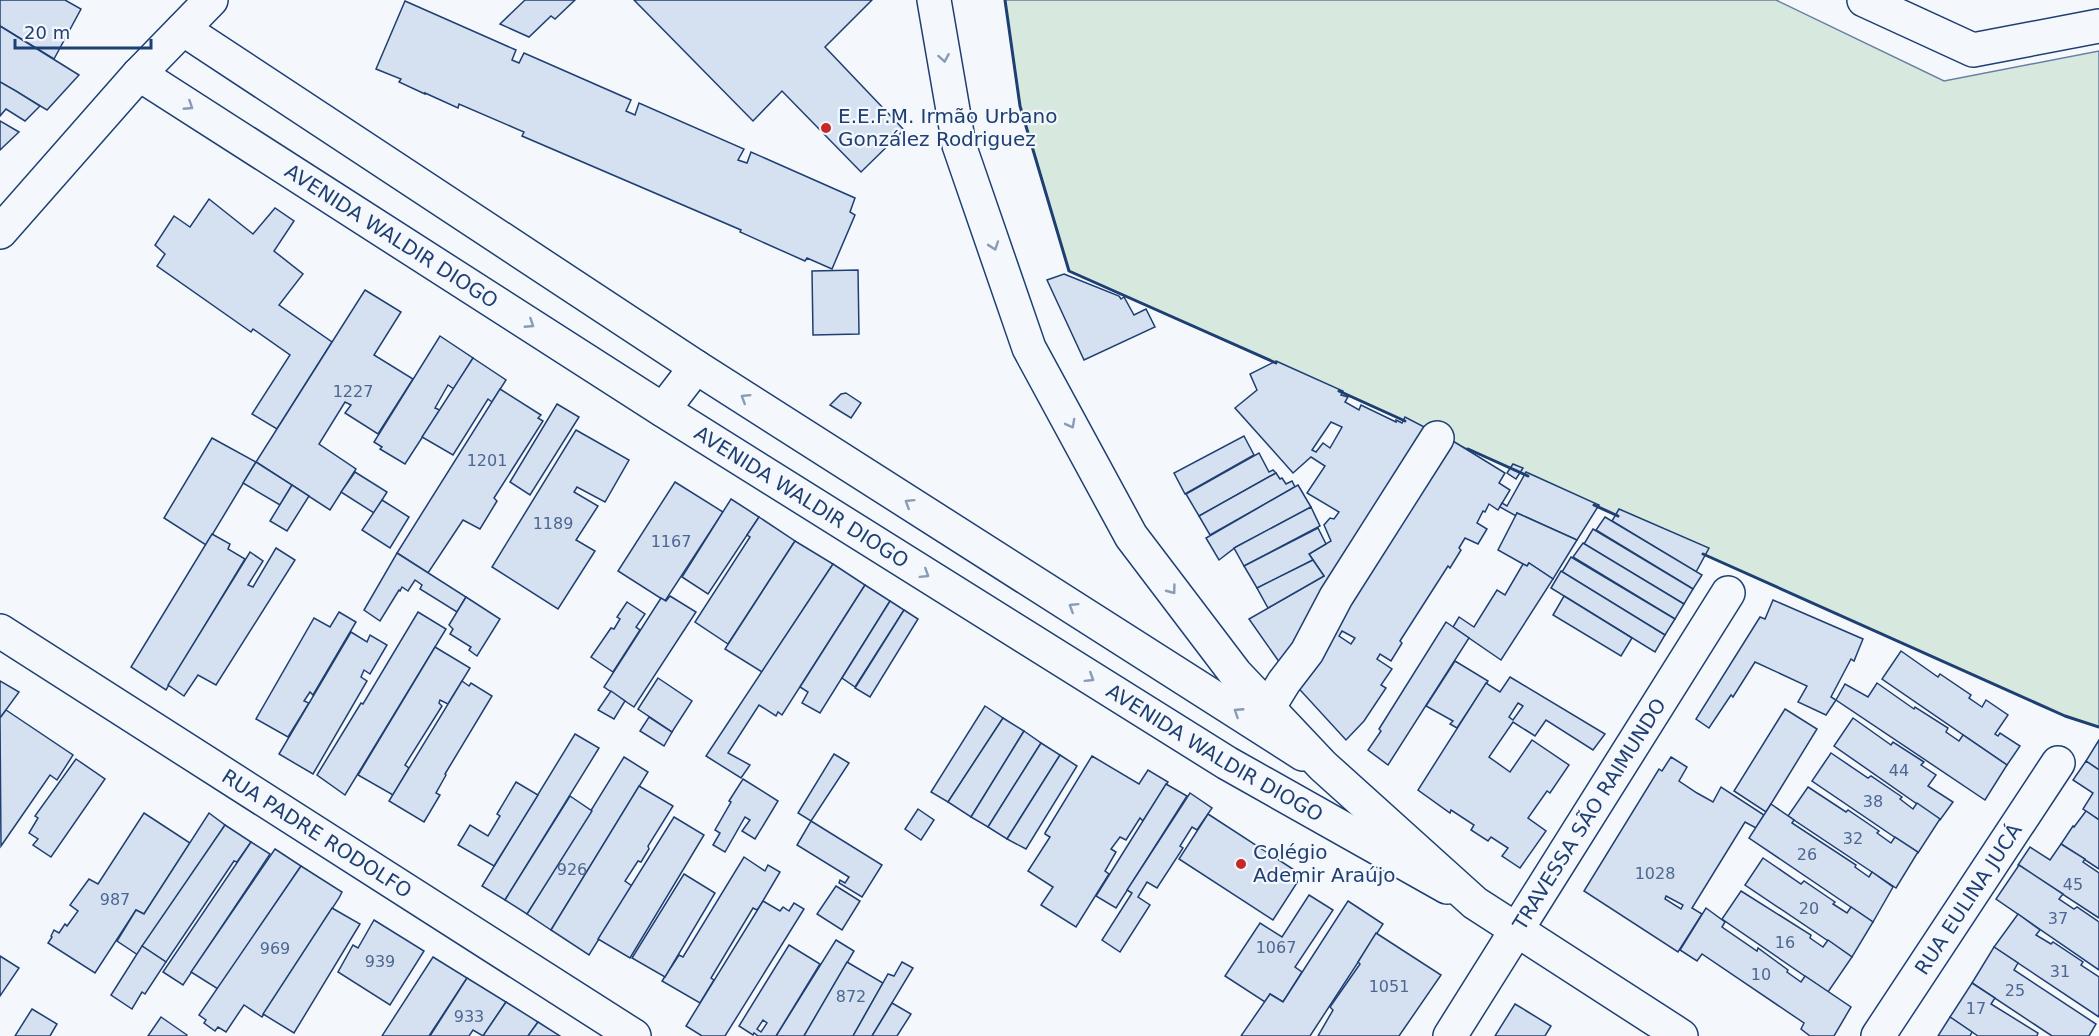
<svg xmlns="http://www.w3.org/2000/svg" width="2099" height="1036" font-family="'DejaVu Sans',sans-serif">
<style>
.green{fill:#d7e8df;stroke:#687fa3;stroke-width:1.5}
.building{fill:#d5e0f0;stroke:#1d3f73;stroke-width:1.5;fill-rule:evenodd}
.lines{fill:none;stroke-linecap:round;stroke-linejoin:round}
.minor-casing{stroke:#1d3f73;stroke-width:36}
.major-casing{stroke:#1d3f73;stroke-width:36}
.minor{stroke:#f4f7fb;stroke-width:33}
.major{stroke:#f4f7fb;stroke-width:33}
.wall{stroke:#1d3f73;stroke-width:3}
.oneway{stroke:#889bb7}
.poi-dot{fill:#c62828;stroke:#f4f7fb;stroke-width:2}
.labels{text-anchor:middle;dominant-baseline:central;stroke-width:4.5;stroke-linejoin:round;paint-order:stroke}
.number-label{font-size:16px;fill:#4b6792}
.poi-label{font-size:20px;fill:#1d3f73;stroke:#f4f7fb;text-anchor:start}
.street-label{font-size:20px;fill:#1d3f73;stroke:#f4f7fb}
</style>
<rect width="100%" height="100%" fill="#f4f7fb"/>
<!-- green -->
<path class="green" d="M1005,0H1776L1944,81L2099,51V727L2065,716L1069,271L1020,106Z"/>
<!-- building -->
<g class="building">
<path d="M0,0H65L81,9L54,59L0,26Z"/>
<path d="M525,0H575L555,19L551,16L529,37L500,24Z"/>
<path d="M634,0H872L825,47L904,130L861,172L782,91L753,121Z"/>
<path d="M405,1L516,50L512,60L519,63L524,53L631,100L626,111L635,115L639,103L744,149L738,160L747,163L751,152L855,198L850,212L855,215L832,269L807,258L805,261L740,232L741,230L522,136L524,132L459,104L458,108L425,93V94L399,82L401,79L376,69Z"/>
<path d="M0,26L79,75L47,110L0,82Z"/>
<path d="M0,82L16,91L40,106L25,121L6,109L0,116Z"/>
<path d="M0,121L19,132L0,150Z"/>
<path d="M209,199L253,234L275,208L294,221L274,251L303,274L279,305L332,342L277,429L252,414L290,355L253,329L251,332L157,266L165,254L155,245L174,216L190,227Z"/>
<path d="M858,270L859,334L813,335L812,271Z"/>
<path d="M1064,274L1119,296L1121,299L1124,297L1134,315L1146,309L1155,327L1084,360L1047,280Z"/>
<path d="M365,290L401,312L374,355L413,379L378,434L345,413L351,405L345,402L319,444L356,469L330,510L256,462Z"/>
<path d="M440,336L473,358L454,389L448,385L435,408L440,410L405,464L380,449L382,447L374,442Z"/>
<path d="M473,358L506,380L492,402L488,399L453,455L422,437Z"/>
<path d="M1276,361L1343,391L1341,395L1348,397L1345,402L1359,410L1361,405L1396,422V420L1402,423L1405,417L1432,431L1332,587L1319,594L1323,603L1282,666L1249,619L1324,576L1309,554L1331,541L1324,525L1330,518L1334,519L1339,512L1307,493L1325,466L1311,457L1293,473L1235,408L1257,390L1250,374ZM1331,422L1342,427L1330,448L1323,443L1316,452L1312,450Z"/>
<path d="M500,389L541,415L538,418L543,421L494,498L497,501L480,529L463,520L428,573L397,553Z"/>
<path d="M846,393L861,403L851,418L830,405L841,394Z"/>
<path d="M557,404L579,417L530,495L510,482Z"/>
<path d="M576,430L629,460L605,502L577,487L574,492L598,506L576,540L595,551L558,609L492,567Z"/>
<path d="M1244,436L1254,455L1185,494L1174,473Z"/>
<path d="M212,438L256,462L206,545L164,518Z"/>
<path d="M1448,438L1505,473L1499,483L1510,490L1498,510L1489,504L1485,512L1483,511L1477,523L1487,529L1478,544L1465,538L1459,548L1461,550L1450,568L1448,566L1400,641L1402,643L1391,661L1380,654L1377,659L1392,669L1381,685L1386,688L1364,721L1346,740L1291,680ZM1342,631L1355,638L1351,644L1339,636Z"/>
<path d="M1259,453L1269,472L1273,470L1276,473L1199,516L1186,494Z"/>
<path d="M256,462L292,485L280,505L243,483Z"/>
<path d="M1513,464L1523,468L1516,479L1507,473Z"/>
<path d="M355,472L387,492L374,513L341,492Z"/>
<path d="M1526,472L1599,505L1577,540L1517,513L1516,516L1500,507L1502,503L1507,506Z"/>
<path d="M1276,473L1280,479L1282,478L1286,484L1292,481L1295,487L1210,535L1199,516Z"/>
<path d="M675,482L723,512L665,601L618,571Z"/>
<path d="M292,485L309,496L287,531L270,521Z"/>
<path d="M1298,485L1311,507L1236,547L1219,560L1206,538Z"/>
<path d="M731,499L759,517L708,594L682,577Z"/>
<path d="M382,500L409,517L390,548L362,530Z"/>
<path d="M1311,507L1320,526L1244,566L1234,548Z"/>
<path d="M1619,509L1709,548L1696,572L1612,521Z"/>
<path d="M1517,513L1577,540L1553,579L1529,563L1527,566L1523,564L1498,550Z"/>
<path d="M759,517L795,541L728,644L695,622L750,537L747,535Z"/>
<path d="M1605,517L1702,575L1693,589L1596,530Z"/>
<path d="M1318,528L1326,544L1309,554L1313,560L1257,588L1244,566Z"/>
<path d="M1593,529L1693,589L1684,604L1584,544Z"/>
<path d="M212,534L230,544L228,549L245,559L166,690L131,667Z"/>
<path d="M795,541L833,564L762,672L725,649Z"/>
<path d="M1583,543L1684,604L1675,619L1573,557Z"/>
<path d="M276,548L295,560L216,685L198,675L184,696L168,685L250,552L263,561L248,585L253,587Z"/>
<path d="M397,553L466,597L457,612L420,589L422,585L415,580L408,591L402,587L400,591L399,590L380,621L364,610Z"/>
<path d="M1571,557L1675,619L1665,635L1562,572Z"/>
<path d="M1313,560L1324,576L1268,608L1257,588Z"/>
<path d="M1529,563L1553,579L1501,660L1453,627L1459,617L1474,627L1497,590L1505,595L1523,564L1527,566Z"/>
<path d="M833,564L865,585L782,715L778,712L776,716L759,705L728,753L750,765L741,778L706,756Z"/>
<path d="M1561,571L1665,635L1655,652L1551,588Z"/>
<path d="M865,585L890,601L820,713L802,703L808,692L800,687Z"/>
<path d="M670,596L696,612L634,707L604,687L661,598L666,601Z"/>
<path d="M1564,596L1632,638L1621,656L1553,615Z"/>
<path d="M466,597L500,619L477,656L469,650L471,647L450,634L453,629L449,625Z"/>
<path d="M1773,600L1863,639L1854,661L1851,659L1831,697L1836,700L1826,715L1798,702L1807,686L1755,662L1733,697L1731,695L1709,728L1696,719L1760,617L1765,619Z"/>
<path d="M890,601L904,610L855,687L842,678Z"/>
<path d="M627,602L645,614L636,627L640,630L613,672L591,657L611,628L614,629L620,619L617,617Z"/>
<path d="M904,610L918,619L870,697L855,688Z"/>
<path d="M339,612L356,622L313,695L310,692L304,701L309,703L288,737L256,719L314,618L330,627Z"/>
<path d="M418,612L446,629L345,795L317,775L361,703L363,704Z"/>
<path d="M1446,622L1469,638L1388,765L1368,750L1381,731L1379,729Z"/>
<path d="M351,632L367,642L370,635L387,645L370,674L364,670L361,677L367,681L313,774L279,754Z"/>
<path d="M435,647L470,668L448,704L440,700L439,703L442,706L405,765L409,768L393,795L358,775Z"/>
<path d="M1901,651L1938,677L1940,674L1971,695L1969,698L1982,707L1986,700L2008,715L1995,734L1998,736L2000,733L2020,746L2007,765L1882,679Z"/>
<path d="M1455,661L1488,681L1457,728L1450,724L1453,721L1426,706Z"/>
<path d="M1510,677L1605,734L1593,750L1546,720L1535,736L1513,722L1489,757L1510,772L1532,740L1569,765L1550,793L1547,791L1528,818L1546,831L1520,868L1502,856L1508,848L1491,837L1488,841L1471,830L1474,825L1451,810L1450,813L1418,790L1486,683L1500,692ZM1518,703L1523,706L1513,720L1509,717Z"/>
<path d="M658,678L692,701L672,732L638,709Z"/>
<path d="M0,681L19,692L0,718Z"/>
<path d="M462,681L469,686L471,683L492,696L445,774L446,775L436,793L440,795L424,822L389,801Z"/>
<path d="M1877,683L1914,709L1915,707L1948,728L1946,732L1959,741L1963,735L2007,765L1985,800L1836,700L1845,684L1868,697Z"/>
<path d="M611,691L625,701L614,719L598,710Z"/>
<path d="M985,706L1003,718L948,802L931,792Z"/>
<path d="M1785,709L1817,729L1766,812L1734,791Z"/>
<path d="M6,710L73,755L57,780L50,775L1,846L0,718Z"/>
<path d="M649,717L672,732L664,746L640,731Z"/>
<path d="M1003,718L1024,731L971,817L948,802Z"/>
<path d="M1853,718L1891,745L1893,742L1924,762L1921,765L1936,775L1928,786L1953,802L1940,820L1834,746Z"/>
<path d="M1024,731L1041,743L988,827L971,817Z"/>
<path d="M575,734L599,748L505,900L482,886Z"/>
<path d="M2099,740V770L2086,761Z"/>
<path d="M1041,743L1060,755L1007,839L988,827Z"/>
<path d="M1831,753L1868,778L1871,776L1902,797L1900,799L1913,809L1917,803L1940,819L1918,853L1812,781Z"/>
<path d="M834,754L849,763L811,821L798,813Z"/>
<path d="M1060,755L1077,766L1026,849L1007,839Z"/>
<path d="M1092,756L1139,784L1148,770L1168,782L1143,821L1140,818L1126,840L1120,837L1111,849L1116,852L1105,871L1109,874L1076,927L1041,905L1053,887L1028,871L1050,837L1045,834V833Z"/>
<path d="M624,757L648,772L551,930L527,914Z"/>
<path d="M1671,757L1687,767L1679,781L1697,793L1713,802L1721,787L1764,815L1756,828L1745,822L1692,908L1702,914L1678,952L1584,891L1659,769L1662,771ZM1666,896L1683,905L1681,909L1665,899Z"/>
<path d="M76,759L105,779L51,857L33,845L38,839L29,833L38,818L35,816Z"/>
<path d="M2086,761L2099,770V820L2083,809L2093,793L2073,780Z"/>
<path d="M743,779L778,801L755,839L742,831L750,820L745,817L725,852L713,845L720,833L715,830L731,802L729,801Z"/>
<path d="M516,782L538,795L494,866L458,845L470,825L488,836L500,816L497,814Z"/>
<path d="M1166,784L1187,796L1116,908L1096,896Z"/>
<path d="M639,786L673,806L648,846L649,849L641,862L638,861L625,881L632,886L589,955L551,930Z"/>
<path d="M1808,787L1846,812L1848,810L1879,831L1877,833L1891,843L1895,837L1918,852L1896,888L1788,816Z"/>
<path d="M1190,793L1212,808L1197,830L1192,827L1180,846L1183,848L1157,888L1147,882L1138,897L1150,905L1120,952L1102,940L1132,893L1127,890Z"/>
<path d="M570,796L592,811L527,914L505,900Z"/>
<path d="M1771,804L1794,820L1792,823L1856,865L1855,867L1869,877L1872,872L1893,887L1873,922L1749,838Z"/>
<path d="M918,809L934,820L921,840L905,829Z"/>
<path d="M2086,811L2099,820V869L2061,844L2073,826L2074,827Z"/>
<path d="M144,813L190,843L144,914L136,910L95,973L48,943L52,937L51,936L54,930L59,933L65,924L67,926L78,911L70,905L89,879L98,884Z"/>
<path d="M209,813L225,825L138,955L117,941L136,910L144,914Z"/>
<path d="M1208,814L1302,875L1273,920L1179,859Z"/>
<path d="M674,817L704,835L630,958L598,939Z"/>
<path d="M811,821L882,865L862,897L839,883L840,880L845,883L849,877L797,845Z"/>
<path d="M225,825L251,842L237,862L234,861L166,962L142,946Z"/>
<path d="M251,842L270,854L183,985L163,972Z"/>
<path d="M2061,844L2085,859L2083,862L2099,873V918L2018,865L2030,847L2050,860Z"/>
<path d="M275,849L301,866L218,989L191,972Z"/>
<path d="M744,857L765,871L768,865L780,872L760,906L757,910L753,908L711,978L714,980L700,1003L662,981L679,955L683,957Z"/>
<path d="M1763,858L1801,884L1804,881L1835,902L1833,904L1847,913L1851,907L1873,922L1852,957L1745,885Z"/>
<path d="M2019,865L2063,894L2059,899L2074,909L2077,907L2099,922V970L1996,899Z"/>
<path d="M301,866L342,892L339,898L262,1017L244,1005L226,1032L218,1027L215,1031L204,1023L206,1020L199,1015Z"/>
<path d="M684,874L715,893L665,977L632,958Z"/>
<path d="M836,886L860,901L842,930L817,914Z"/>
<path d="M1741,891L1811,935L1810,938L1823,947L1828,940L1852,957L1828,992L1722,919Z"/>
<path d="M1309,895L1333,910L1295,967L1302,972L1283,1002L1270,994L1265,1002L1225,976L1260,923L1282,937Z"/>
<path d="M763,901L780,911L783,907L789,911L794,903L804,909L725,1036H702L686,1026Z"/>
<path d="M1348,901L1383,924L1310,1036H1241L1270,994L1283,1002Z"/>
<path d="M332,908L360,924L294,1033L263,1014Z"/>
<path d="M1706,908L1725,922L1722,927L1757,951L1758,948L1788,970L1787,972L1801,982L1805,976L1851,1007L1834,1036H1810L1801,1029L1804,1023L1702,954L1697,961L1680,950Z"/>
<path d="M2018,914L2040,930L2036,935L2051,944L2053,942L2083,962L2081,965L2099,977V1017L1994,947Z"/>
<path d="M374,920L424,951L390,1005L338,972L353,945L358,948Z"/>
<path d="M1376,933L1441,975L1399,1036H1318L1333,1010L1330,1007L1360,964L1358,962Z"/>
<path d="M836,940L854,951L804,1036H776Z"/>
<path d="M789,945L820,964L776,1036H758L754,1033L753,1035L739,1026ZM763,1020L767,1023L761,1032L757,1029Z"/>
<path d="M142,946L166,962L145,994L142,992L132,1009L111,995Z"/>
<path d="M1994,947L2018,963L2014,970L2096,1024L2089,1036H2052L1972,983Z"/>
<path d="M0,956L19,968L0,996Z"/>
<path d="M433,957L467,978L429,1036H382Z"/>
<path d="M847,962L883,983L853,1036H804Z"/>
<path d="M902,962L913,968L872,1036H853L888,974L894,976Z"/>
<path d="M467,978L506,1002L483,1036L473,1030L469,1036H430Z"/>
<path d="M1972,983L1995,998L1991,1004L2038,1033L2037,1036H1978L1950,1017Z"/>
<path d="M506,1002L538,1022L528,1036H483Z"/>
<path d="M892,1003L911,1014L897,1036H872Z"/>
<path d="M1515,1004L1551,1026L1545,1036H1495Z"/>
<path d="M32,1009L57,1024L50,1036H15Z"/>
<path d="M161,1017L187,1035L186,1036H148Z"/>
<path d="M1950,1017L1972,1032L1970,1036H1938Z"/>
<path d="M538,1022L560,1036H528Z"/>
</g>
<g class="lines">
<defs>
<g id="minor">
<path d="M1864,0L1973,50L2099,26"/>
<path d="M183,29L696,367L1303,754"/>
<path id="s1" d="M139,74L663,410L1227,763L1447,887"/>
<path d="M663,410L696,367"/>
<path id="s2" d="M0,631L634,1036"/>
<path d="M1268,708L1284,682L1307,652L1336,597L1437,438"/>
<path id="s3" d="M1450,1036L1728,593"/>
<path id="s4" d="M1878,1036L2058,763"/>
</g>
<g id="major">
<path d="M934,0L959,145L1029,348L1131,536L1235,673L1323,766L1475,903L1681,1036"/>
<path d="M0,232L139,74L211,0"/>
</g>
</defs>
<!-- minor casing -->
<use href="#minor" class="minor-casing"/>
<!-- major casing -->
<use href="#major" class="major-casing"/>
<!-- minor -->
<use href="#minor" class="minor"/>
<!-- major -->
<use href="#major" class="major"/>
<!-- wall -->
<g class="wall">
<path d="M1005,0L1020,106L1069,271L1276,363"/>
<path d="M1339,391L1405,421"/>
<path d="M1468,449L1528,476"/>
<path d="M1594,505L1618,516"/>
<path d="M1703,554L2065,716L2099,727"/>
</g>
</g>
<!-- one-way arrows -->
<defs><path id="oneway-chevron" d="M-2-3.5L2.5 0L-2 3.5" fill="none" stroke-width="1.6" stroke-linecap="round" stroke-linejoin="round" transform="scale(1.5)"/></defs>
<g class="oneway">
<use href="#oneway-chevron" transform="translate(944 58) rotate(80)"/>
<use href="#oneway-chevron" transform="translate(189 106) rotate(33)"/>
<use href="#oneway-chevron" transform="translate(994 246) rotate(71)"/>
<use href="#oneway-chevron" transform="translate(530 324) rotate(33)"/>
<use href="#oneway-chevron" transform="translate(745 398) rotate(-148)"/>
<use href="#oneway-chevron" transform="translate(1071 424) rotate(62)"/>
<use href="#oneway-chevron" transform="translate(909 503) rotate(-148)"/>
<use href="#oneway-chevron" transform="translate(925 574) rotate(32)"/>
<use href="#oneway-chevron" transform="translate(1172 590) rotate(53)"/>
<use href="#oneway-chevron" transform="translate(1073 607) rotate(-148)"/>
<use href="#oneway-chevron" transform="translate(1090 678) rotate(32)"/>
<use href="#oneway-chevron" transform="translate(1238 712) rotate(-147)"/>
</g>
<!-- markers -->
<g class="poi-dot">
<circle cx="826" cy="128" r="6"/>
<circle cx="1241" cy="864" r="6"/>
</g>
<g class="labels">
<!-- number labels -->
<g class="number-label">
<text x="353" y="391">1227</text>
<text x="487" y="460">1201</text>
<text x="553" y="523">1189</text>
<text x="671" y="541">1167</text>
<text x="1899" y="770">44</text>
<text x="1873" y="801">38</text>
<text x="1853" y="838">32</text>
<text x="1807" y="854">26</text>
<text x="572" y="869">926</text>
<text x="1655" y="873">1028</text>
<text x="2073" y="884">45</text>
<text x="115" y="899">987</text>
<text x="1809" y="908">20</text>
<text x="2058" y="918">37</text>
<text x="1785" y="942">16</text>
<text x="1276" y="947">1067</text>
<text x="275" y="948">969</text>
<text x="380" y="961">939</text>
<text x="2060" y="971">31</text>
<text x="1761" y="974">10</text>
<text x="1389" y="986">1051</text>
<text x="2015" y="990">25</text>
<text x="851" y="996">872</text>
<text x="1976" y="1008">17</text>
<text x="469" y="1016">933</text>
</g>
<!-- poi labels -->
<g class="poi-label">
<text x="838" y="116">E.E.F.M. Irmão Urbano<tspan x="838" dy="23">González Rodriguez</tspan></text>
<text x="1253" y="852">Colégio<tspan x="1253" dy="23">Ademir Araújo</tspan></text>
</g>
<!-- street labels -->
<g class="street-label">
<text stroke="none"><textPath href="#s1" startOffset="300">AVENIDA WALDIR DIOGO</textPath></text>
<text stroke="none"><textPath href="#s1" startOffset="786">AVENIDA WALDIR DIOGO</textPath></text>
<text stroke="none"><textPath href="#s1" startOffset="1272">AVENIDA WALDIR DIOGO</textPath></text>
<text stroke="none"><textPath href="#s3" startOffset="262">TRAVESSA SÃO RAIMUNDO</textPath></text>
<text stroke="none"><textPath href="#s2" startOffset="376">RUA PADRE RODOLFO</textPath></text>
<text stroke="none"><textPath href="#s4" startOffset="164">RUA EULINA JUCÁ</textPath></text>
</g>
</g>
<!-- scale -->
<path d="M15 39v9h136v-9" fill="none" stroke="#1d3f73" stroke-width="3"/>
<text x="24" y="39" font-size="18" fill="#1d3f73" stroke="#f4f7fb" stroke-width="4.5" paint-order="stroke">20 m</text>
</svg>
